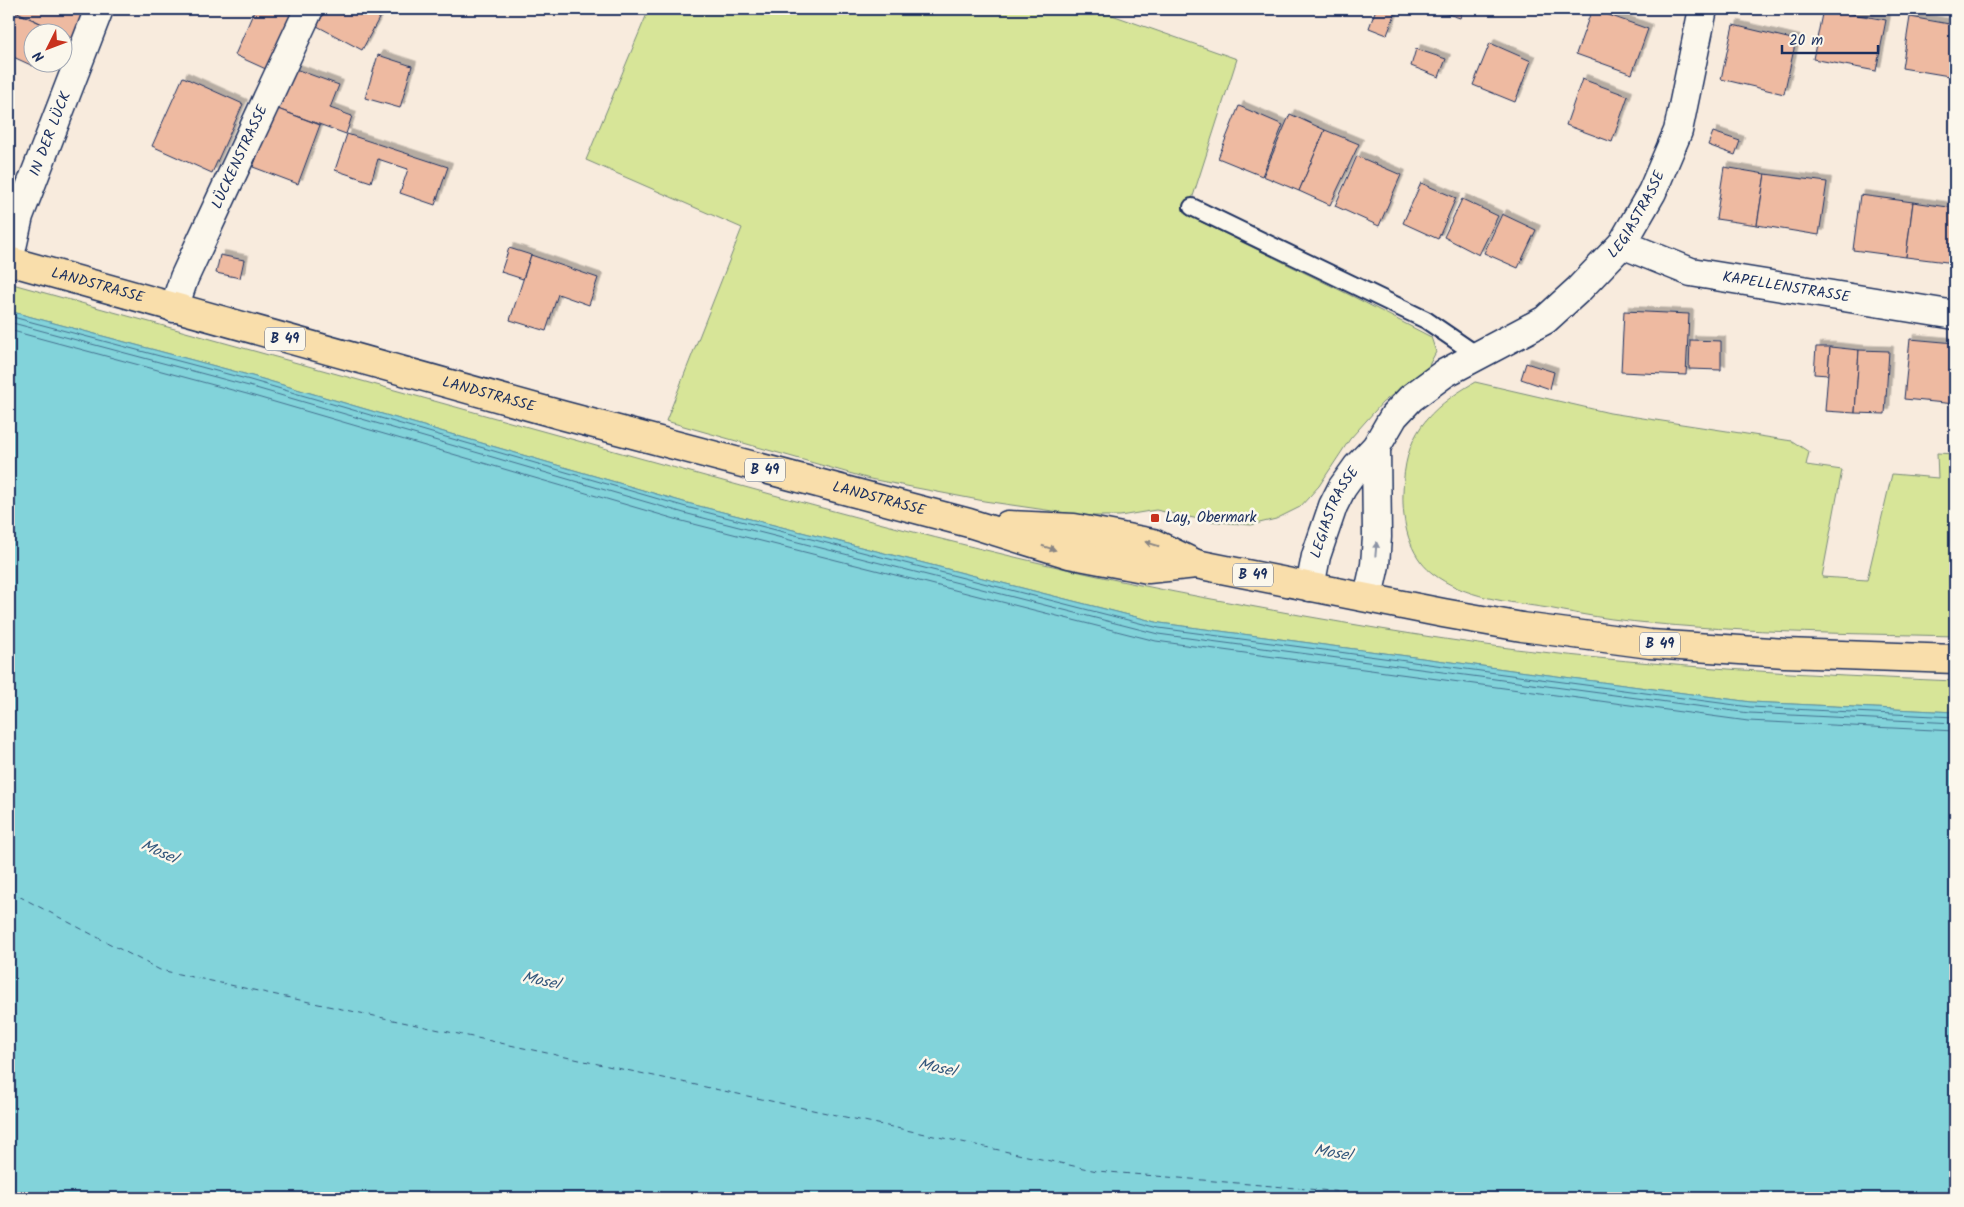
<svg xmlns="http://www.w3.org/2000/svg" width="1964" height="1207" font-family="Kalam,sans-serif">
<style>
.green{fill:#d7e598;stroke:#798a7b}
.water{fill:#82d3da;stroke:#5991a8}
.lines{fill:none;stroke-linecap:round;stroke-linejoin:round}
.shore{stroke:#447190;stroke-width:1}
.ferry{stroke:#35587d;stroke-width:1;stroke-dasharray:6 5;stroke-linecap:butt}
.building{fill:#eebaa1;stroke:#1b2f5e;filter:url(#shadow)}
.service-casing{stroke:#1b2f5e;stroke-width:20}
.minor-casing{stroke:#1b2f5e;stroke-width:31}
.primary-casing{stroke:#1b2f5e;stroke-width:31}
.service{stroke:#fbf7ec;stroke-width:16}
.minor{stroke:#fbf7ec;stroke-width:28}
.primary{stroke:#f9deab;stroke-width:28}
.oneway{fill:#8a8684}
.oneway2{fill:#8b93a5}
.poi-dot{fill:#c8321e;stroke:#fbf7ec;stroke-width:2}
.labels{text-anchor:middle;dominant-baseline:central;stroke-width:5;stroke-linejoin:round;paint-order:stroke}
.shield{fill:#fbf7ec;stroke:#5e6b89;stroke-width:1}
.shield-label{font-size:14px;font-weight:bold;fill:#1b2f5e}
.street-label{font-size:15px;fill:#1b2f5e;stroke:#fbf7ec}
.poi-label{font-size:15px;fill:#1b2f5e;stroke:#fbf7ec;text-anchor:start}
.water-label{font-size:16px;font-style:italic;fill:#35587d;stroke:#fbf7ec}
</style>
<defs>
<filter id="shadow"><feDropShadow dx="4.5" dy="-4.5" stdDeviation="0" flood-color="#0004"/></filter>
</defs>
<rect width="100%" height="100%" fill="#f8ebdd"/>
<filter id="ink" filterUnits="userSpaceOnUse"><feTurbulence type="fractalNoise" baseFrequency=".02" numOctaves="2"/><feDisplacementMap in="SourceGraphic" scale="10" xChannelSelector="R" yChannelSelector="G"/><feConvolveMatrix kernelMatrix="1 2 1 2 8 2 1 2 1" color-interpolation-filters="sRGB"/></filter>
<g filter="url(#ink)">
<!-- green -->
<g class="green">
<path d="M649,9H1095L1237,59L1187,215L1356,298L1431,337L1436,352L1428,367L1382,403L1350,439L1319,486L1300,507L1276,519L1251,525L1208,521L1156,510L1120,516H1087L984,501L870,479L666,421L742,228L586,160Z"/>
<path d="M9,283C218,341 427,399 636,457C835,512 1035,568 1239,604C1331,621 1423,637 1516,649C1662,667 1808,675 1955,681V712L1751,702L1160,623L687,503L252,376L9,311Z"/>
<path d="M1475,382L1610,413L1792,441L1809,452L1806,465L1842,470L1822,577L1867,580L1892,474L1938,478L1937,453L1955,454V636C1841,633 1725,633 1612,619C1590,616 1569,612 1548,608C1509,602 1464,598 1432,573C1409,555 1402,522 1403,493C1404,435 1427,410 1475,382Z"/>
</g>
<!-- water -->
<path class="water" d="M9,311L252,376L687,503L1160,623L1751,702L1955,712V1198H9Z"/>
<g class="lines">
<!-- shore -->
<g class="shore">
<path d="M9,316L250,380L686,507L1159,628L1750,707L1955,717"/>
<path d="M9,322L249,386L684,513L1158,634L1749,713L1955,723"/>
<path d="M9,330L247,394L682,521L1156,641L1748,721L1955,731"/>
</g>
<!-- ferry -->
<path class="ferry" d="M9,891L160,970L1097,1171L1413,1198"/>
</g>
<!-- building -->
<g class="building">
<path d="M9,9L51,28L49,32H32V62H35L33,66L9,55Z"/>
<path d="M11,9H88L74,39Z"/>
<path d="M255,9H288L294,11L268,70L235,55Z"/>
<path d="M326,9H384L362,50L317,26Z"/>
<path d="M1376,9H1397L1387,35L1369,28Z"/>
<path d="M1433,9H1463L1460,18Z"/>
<path d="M1592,9L1648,29L1632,74L1576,54Z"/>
<path d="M1823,9L1886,20L1876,71L1813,59Z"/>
<path d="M1910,17L1955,25V77L1902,68Z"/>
<path d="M1733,25L1796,40L1784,94L1721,79Z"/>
<path d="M1490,43L1531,61L1515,102L1473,85Z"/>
<path d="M1416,49L1446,59L1439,77L1411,66Z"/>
<path d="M378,55L412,66L400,108L365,98Z"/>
<path d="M290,67L339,85L330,108L352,116L346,134L275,108Z"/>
<path d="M183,77L243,104L212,173L152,146Z"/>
<path d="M1582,79L1628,96L1612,142L1566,125Z"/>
<path d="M1239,106L1283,125L1262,176L1218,158Z"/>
<path d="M275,108L320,125L298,184L253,167Z"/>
<path d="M1290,114L1325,130L1299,191L1263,176Z"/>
<path d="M1325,130L1359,144L1330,205L1299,191Z"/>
<path d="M1713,132L1740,141L1735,155L1708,145Z"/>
<path d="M347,134L448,167L435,205L400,193L408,169L378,159L371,182L335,170Z"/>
<path d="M1357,156L1401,175L1379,226L1335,206Z"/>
<path d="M1724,167L1765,174L1757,225L1716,219Z"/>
<path d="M1765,174L1827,182L1819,235L1757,225Z"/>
<path d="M1421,183L1456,198L1438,239L1403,223Z"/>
<path d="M1860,195L1913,202L1906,257L1853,250Z"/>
<path d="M1462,199L1498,216L1479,255L1444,237Z"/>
<path d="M1913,202L1955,208V263L1906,257Z"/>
<path d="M1502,214L1536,230L1518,268L1484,253Z"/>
<path d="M509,248L531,255L523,279L501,272Z"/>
<path d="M220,255L244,260L240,278L216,273Z"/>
<path d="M531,255L598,278L589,305L558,294L546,331L510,320Z"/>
<path d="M1624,311L1689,314L1686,375L1621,372Z"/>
<path d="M1910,339L1955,343V404L1904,399Z"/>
<path d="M1690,340L1721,341V370L1689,369Z"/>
<path d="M1816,347H1830L1828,375L1814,374Z"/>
<path d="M1830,347L1859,350L1855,413L1825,411Z"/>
<path d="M1859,350L1889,351L1885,414L1855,413Z"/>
<path d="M1526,363L1554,372L1550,389L1521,379Z"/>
</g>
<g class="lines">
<defs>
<path id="service" d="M1192,207L1426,320L1477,355"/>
<g id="minor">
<path id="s1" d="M1622,244L1691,272L1955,315"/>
<path id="s2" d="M9,261L19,216L99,9"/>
<path id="s3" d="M174,308L184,278L309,9"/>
<path id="s4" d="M1310,587L1316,556L1333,506L1342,488L1357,467L1376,447L1394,416L1411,398L1445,373L1545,320L1579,289L1622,244L1652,192L1678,131L1703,9"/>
<path d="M1368,597L1375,565L1377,537L1376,447"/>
</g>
<g id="primary">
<path id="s5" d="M9,261L561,415L969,523L1069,554L1148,569L1196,564"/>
<path d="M1008,525L1074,528L1153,543L1196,564L1443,613L1522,627L1650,644L1785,653L1955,659"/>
</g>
</defs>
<!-- service casing -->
<use href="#service" class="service-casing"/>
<!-- minor casing -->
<use href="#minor" class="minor-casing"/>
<!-- primary casing -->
<use href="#primary" class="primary-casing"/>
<!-- service -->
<use href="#service" class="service"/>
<!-- minor -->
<use href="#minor" class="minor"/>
<!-- primary -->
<use href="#primary" class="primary"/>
</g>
<!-- one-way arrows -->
<defs><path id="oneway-solid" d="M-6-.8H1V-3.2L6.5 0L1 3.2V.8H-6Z" transform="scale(1.25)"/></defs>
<g class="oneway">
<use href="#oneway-solid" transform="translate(1152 544) rotate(-163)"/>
<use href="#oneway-solid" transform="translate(1049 548) rotate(17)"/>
</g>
<use class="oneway2" href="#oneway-solid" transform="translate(1376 549) rotate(-85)"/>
</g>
<!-- markers -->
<rect class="poi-dot" x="1150" y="513" width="10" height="10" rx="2.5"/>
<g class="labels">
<!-- shield labels -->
<g class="shield">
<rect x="265" y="327.5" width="40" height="23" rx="4"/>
<rect x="745" y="458.5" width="40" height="23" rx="4"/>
<rect x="1233" y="563.5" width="40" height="23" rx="4"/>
<rect x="1640" y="632.5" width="40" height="23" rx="4"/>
</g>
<g class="shield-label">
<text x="285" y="339">B 49</text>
<text x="765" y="470">B 49</text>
<text x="1253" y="575">B 49</text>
<text x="1660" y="644">B 49</text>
</g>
<!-- street labels -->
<g class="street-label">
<text stroke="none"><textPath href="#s2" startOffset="134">IN DER LÜCK</textPath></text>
<text stroke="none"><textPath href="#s3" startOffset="165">LÜCKENSTRASSE</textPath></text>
<text stroke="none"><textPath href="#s4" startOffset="515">LEGIASTRASSE</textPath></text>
<text stroke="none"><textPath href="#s5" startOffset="92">LANDSTRASSE</textPath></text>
<text stroke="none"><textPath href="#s1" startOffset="171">KAPELLENSTRASSE</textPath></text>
<text stroke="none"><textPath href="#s5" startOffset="498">LANDSTRASSE</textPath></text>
<text stroke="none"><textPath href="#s5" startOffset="902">LANDSTRASSE</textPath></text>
<text stroke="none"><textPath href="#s4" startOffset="79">LEGIASTRASSE</textPath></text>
</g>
<!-- poi labels -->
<g class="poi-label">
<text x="1165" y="518">Lay, Obermark</text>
</g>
<!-- water labels -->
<g class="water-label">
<text transform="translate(159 852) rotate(24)">Mosel</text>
<text transform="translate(541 981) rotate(12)">Mosel</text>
<text transform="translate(937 1068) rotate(12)">Mosel</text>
<text transform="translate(1333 1153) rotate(9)">Mosel</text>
</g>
</g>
<!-- margin -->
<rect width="1964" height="1207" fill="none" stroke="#fbf7ec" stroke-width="30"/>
<rect x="15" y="15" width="1934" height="1177" fill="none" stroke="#1b2f5e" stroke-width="2" filter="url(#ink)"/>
<!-- north arrow -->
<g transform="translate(48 48) rotate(228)"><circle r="24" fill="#fbf7ec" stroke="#a1a7b3"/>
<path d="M0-4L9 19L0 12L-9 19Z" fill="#c8321e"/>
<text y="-8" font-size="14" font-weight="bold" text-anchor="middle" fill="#1b2f5e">N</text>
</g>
<!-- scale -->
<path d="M1782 45v8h96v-8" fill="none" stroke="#1b2f5e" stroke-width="2.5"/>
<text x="1789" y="45" font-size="15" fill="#1b2f5e" stroke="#fbf7ec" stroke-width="4" paint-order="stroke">20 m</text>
</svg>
